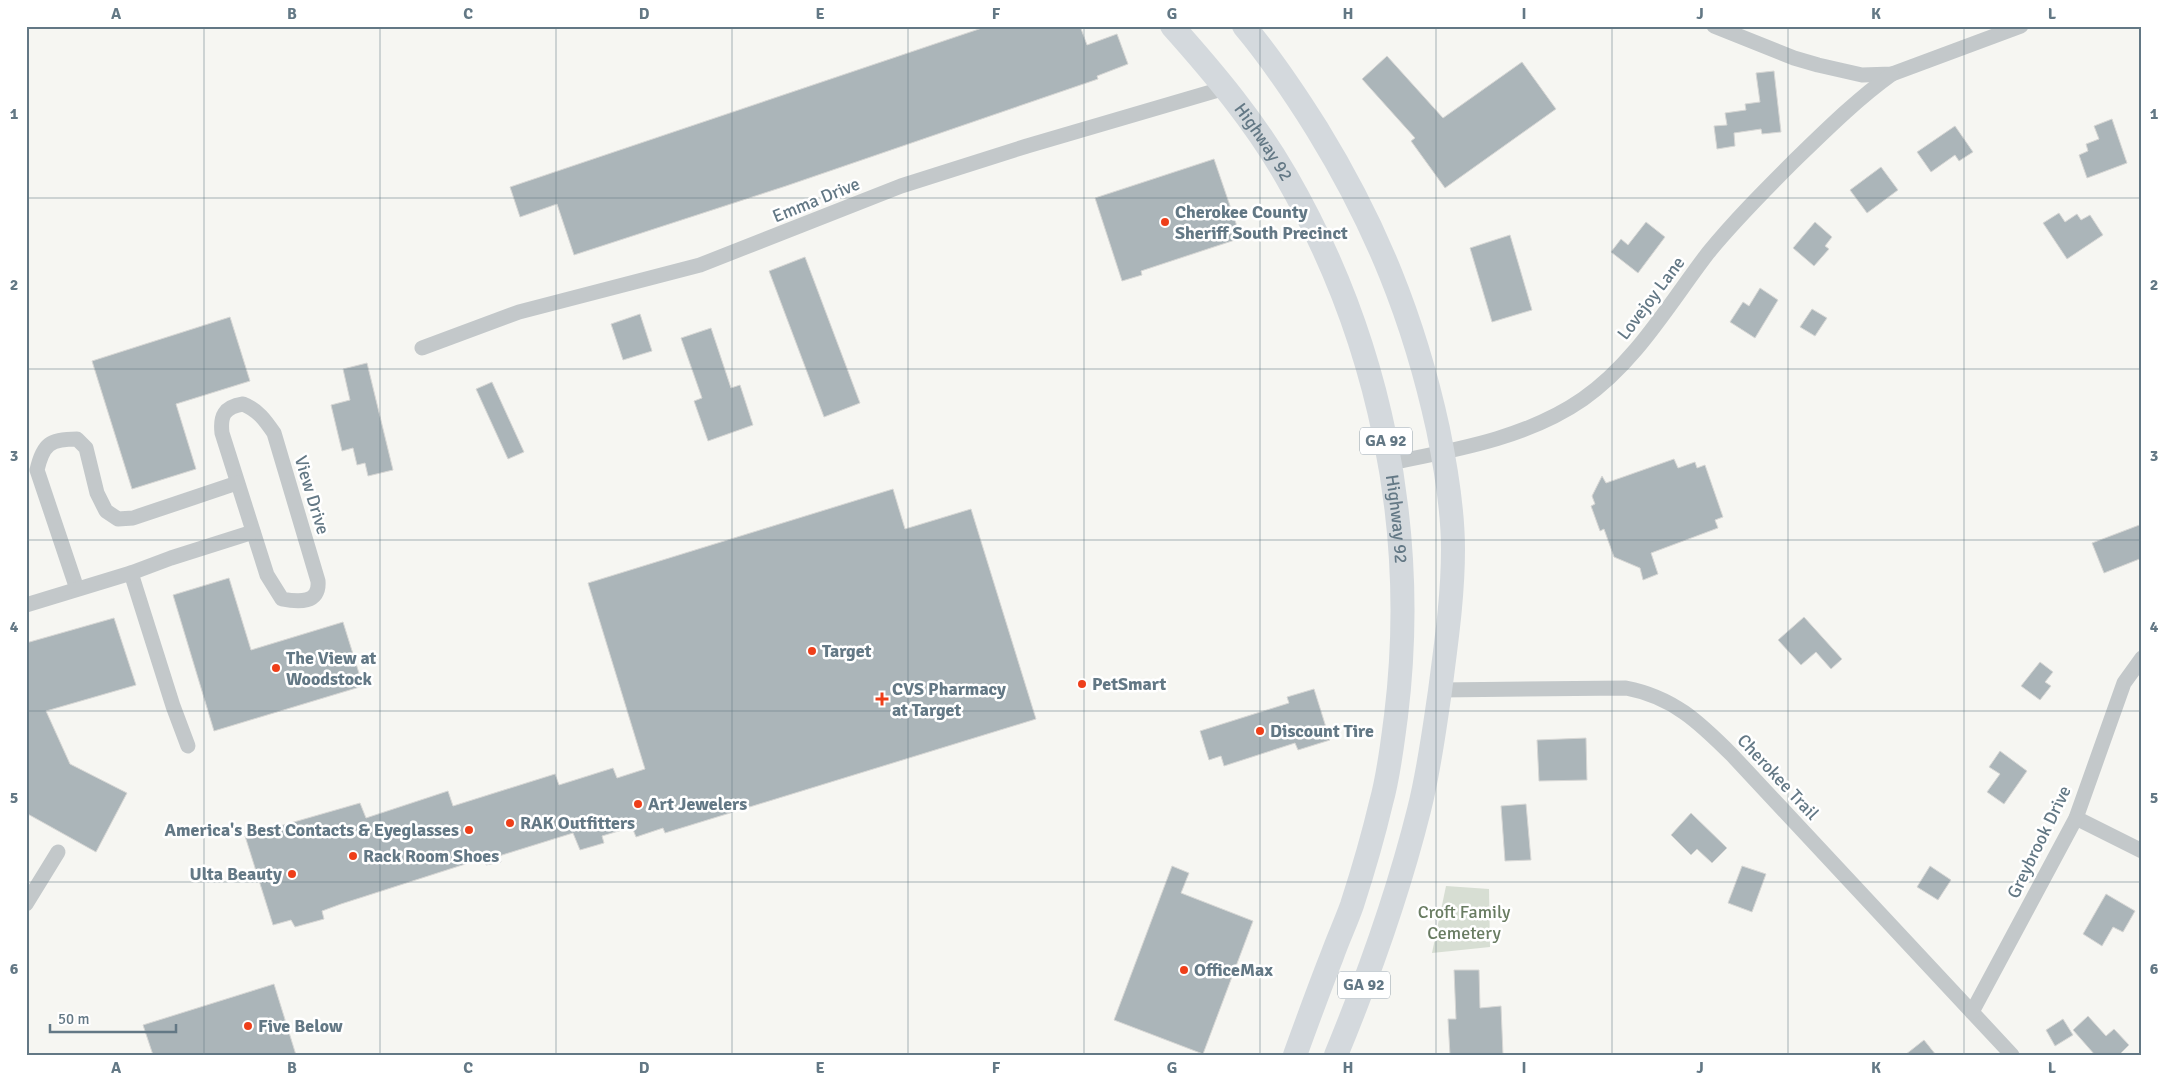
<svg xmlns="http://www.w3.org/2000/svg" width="2168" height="1081" font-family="Signika,sans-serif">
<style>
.green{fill:#d7ded3}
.building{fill:#abb5b9;stroke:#d7d7d5}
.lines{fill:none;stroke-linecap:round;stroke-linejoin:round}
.street{stroke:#c3c8ca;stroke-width:15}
.primary{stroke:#d4d9dd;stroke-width:24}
.grid{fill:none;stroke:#637885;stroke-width:1;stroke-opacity:0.55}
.poi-dot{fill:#ee3f1a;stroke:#fff;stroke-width:2}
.labels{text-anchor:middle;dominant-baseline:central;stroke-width:5;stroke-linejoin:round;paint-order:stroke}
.shield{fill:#fff;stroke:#92a0aa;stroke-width:1}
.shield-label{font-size:16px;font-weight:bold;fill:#637885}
.street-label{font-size:18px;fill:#637885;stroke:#fff}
.poi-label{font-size:18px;font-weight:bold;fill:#637885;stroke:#fff;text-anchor:start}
.park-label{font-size:18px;fill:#697c62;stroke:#fff}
.neatline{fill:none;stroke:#637885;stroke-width:2}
.grid-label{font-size:16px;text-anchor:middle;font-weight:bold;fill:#637885}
</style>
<rect width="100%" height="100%" fill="#f6f6f2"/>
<!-- green -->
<path class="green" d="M1446,886L1489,889L1490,947L1432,953Z"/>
<!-- building -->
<g class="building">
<path d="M988,26H1080L1087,45L1117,34L1128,64L1097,76L1098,79L786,186L574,255L557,204L520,217L510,187Z"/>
<path d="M1387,56L1443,118L1522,62L1556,109L1445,188L1411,141L1415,138L1362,79Z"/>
<path d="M1774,71L1781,132L1762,134L1761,129L1734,133L1735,146L1717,149L1714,126L1727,125L1725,113L1746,110L1745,104L1760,102L1756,73Z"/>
<path d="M2112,119L2127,163L2087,178L2079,155L2088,151L2086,144L2099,139L2094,126Z"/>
<path d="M1955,126L1973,152L1959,161L1955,155L1931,172L1917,152Z"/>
<path d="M1214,159L1241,238L1141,271L1142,275L1122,281L1095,198Z"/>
<path d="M1881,167L1898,190L1867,213L1850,190Z"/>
<path d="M2059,213L2065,222L2077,214L2081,220L2090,215L2103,235L2067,259L2043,223Z"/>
<path d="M1646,222L1665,237L1638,273L1611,252L1621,239L1628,245Z"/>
<path d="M1815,222L1832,237L1825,246L1829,249L1814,266L1793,248Z"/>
<path d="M1510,235L1532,310L1492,322L1470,248Z"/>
<path d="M805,257L860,403L824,417L769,271Z"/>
<path d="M1760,288L1778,300L1755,338L1730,322L1743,302L1749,306Z"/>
<path d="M1812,309L1827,318L1815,336L1800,327Z"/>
<path d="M640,314L652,351L623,360L611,324Z"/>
<path d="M230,317L250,381L176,404L196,469L132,489L92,361Z"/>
<path d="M711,328L731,388L740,385L753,425L708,441L694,401L702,398L681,338Z"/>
<path d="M367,363L393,470L368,476L365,463L357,465L353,448L342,451L331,405L350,400L343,369Z"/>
<path d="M492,382L524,452L508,459L476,389Z"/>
<path d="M1674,459L1678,468L1695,462L1697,468L1705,465L1723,517L1715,520L1718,528L1651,553L1658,574L1643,580L1640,568L1614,557L1604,529L1600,531L1591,506L1595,504L1592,496L1602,476L1606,483Z"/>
<path d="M893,489L905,529L971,509L1036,719L665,833L663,828L636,837L632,827L602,836L604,843L580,850L573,833L499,856L501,862L486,865L481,859L341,904L322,911L324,919L295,927L291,920L273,925L245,836L360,803L366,818L448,791L453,806L555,774L559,785L613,768L617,778L645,769L588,583Z"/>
<path d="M2142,524V558L2104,573L2092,543Z"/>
<path d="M229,578L251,650L343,622L363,686L214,731L173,595Z"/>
<path d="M1804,617L1842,659L1831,669L1816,652L1801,665L1778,640Z"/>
<path d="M114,618L136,685L46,711L70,764L127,793L96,852L26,813V643Z"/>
<path d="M2040,662L2053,672L2045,682L2051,686L2040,700L2021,686Z"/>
<path d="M1314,689L1330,740L1298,750L1295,743L1224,766L1221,756L1209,760L1200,731L1289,703L1287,697Z"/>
<path d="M1586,738L1587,780L1539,781L1537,740Z"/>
<path d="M2000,751L2027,771L2004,804L1987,792L2000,774L1989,767Z"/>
<path d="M1526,804L1531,860L1505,861L1501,806Z"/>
<path d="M1691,813L1727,848L1712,863L1697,849L1691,855L1671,835Z"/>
<path d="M1172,866L1189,873L1181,893L1253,921L1203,1054L1114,1020Z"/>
<path d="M1742,866L1766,874L1752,912L1728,903Z"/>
<path d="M1930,866L1951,880L1938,900L1917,887Z"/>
<path d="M2106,894L2135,911L2123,932L2113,927L2102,946L2083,934Z"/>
<path d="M1454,970H1479L1480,1008L1501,1006L1503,1055H1450L1448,1019H1456Z"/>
<path d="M274,984L296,1055H153L143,1025Z"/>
<path d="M2088,1016L2106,1036L2114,1029L2129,1045L2119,1055H2095L2073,1030Z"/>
<path d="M2063,1019L2073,1035L2055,1046L2046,1030Z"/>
<path d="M1924,1040L1936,1055H1905Z"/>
</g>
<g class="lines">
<!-- street -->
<g class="street">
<path d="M1714,26L1794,58L1818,65L1862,75L1892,74L2021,26"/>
<path d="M422,348L519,312L700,265L901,186L1027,146L1225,88"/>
<path d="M243,404C258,410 265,420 274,433L318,581C320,604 298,602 282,599L267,575L222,433C220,416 224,407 243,404Z"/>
<path d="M1390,463C1455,450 1527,438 1583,399C1636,362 1669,304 1708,253C1734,221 1764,191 1793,162C1825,131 1856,100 1892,74"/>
<path d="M131,573L173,706L188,746"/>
<path d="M77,589L37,470C43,444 50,439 77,439L86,448L97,493L106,511L118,519L133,518L237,483"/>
<path d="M26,605L131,573L171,558L253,532"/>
<path d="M1440,690L1626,688C1673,697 1699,722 1732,755L2012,1055"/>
<path d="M2076,818L2142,851"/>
<path d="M26,904L58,852"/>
<path d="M1972,1012L2076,818L2124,683L2142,658"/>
</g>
<!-- primary -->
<g class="primary">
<path id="s1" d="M1172,26C1214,73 1255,122 1286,176C1380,339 1419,529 1396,716C1392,745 1389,775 1381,803C1373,837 1363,871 1352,905C1346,922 1338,939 1332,956C1319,989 1307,1022 1295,1055"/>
<path d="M1244,26C1271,58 1295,94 1317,129C1376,225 1414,319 1438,429C1446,468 1453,509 1453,549C1453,597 1446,644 1440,691C1434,731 1429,771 1419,810C1398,894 1369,975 1336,1055"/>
</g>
</g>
<!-- grid -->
<path class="grid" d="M204,26V1055M380,26V1055M556,26V1055M732,26V1055M908,26V1055M1084,26V1055M1260,26V1055M1436,26V1055M1612,26V1055M1788,26V1055M1964,26V1055M26,198H2142M26,369H2142M26,540H2142M26,711H2142M26,882H2142"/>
<!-- markers -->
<g class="poi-dot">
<circle cx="1165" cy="222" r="5"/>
<circle cx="812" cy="651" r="5"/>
<circle cx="276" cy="668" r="5"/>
<circle cx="1082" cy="684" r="5"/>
<path d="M879.5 691.5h5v5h5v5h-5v5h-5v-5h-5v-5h5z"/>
<circle cx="1260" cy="731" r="5"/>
<circle cx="638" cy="804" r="5"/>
<circle cx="510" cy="823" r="5"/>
<circle cx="469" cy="830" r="5"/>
<circle cx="353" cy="856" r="5"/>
<circle cx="292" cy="874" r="5"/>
<circle cx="1184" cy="970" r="5"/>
<circle cx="248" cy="1026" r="5"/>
</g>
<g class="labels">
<!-- shield labels -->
<g class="shield">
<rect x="1360" y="427.5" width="52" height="27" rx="4"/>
<rect x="1338" y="971.5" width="52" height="27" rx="4"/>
</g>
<g class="shield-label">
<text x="1386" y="441">GA 92</text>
<text x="1364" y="985">GA 92</text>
</g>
<!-- street labels -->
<g class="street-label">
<text stroke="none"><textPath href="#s1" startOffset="148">Highway 92</textPath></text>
<text transform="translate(816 200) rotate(-22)">Emma Drive</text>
<text transform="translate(1651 298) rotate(-53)">Lovejoy Lane</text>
<text transform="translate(312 495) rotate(73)">View Drive</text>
<text stroke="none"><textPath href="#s1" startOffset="552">Highway 92</textPath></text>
<text transform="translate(1778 777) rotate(47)">Cherokee Trail</text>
<text transform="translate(2039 842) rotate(-64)">Greybrook Drive</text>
</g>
<!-- poi labels -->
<g class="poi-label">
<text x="1175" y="212">Cherokee County<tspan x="1175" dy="21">Sheriff South Precinct</tspan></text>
<text x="822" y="651">Target</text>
<text x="286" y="658">The View at<tspan x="286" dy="21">Woodstock</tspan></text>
<text x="1092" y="684">PetSmart</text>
<text x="892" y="689">CVS Pharmacy<tspan x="892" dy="21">at Target</tspan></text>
<text x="1270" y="731">Discount Tire</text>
<text x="648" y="804">Art Jewelers</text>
<text x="520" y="823">RAK Outfitters</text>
<text x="459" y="830" text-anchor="end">America's Best Contacts &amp; Eyeglasses</text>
<text x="363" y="856">Rack Room Shoes</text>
<text x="282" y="874" text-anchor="end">Ulta Beauty</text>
<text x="1194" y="970">OfficeMax</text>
<text x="258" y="1026">Five Below</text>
</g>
<!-- park labels -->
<g class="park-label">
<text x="1464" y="912">Croft Family<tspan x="1464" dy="21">Cemetery</tspan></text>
</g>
</g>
<!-- border -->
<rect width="2168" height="1081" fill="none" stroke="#ffffff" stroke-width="55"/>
<!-- scale -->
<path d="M50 1024v8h126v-8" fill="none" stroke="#637885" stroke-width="2.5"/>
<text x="58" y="1024" font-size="15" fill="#637885" stroke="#ffffff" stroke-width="4" paint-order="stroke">50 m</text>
<rect x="28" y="28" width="2112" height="1026" class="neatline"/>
<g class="grid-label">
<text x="116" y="19">A</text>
<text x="292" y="19">B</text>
<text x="468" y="19">C</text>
<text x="644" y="19">D</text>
<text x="820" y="19">E</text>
<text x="996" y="19">F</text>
<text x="1172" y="19">G</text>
<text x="1348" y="19">H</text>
<text x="1524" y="19">I</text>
<text x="1700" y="19">J</text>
<text x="1876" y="19">K</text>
<text x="2052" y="19">L</text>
<text x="14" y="119">1</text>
<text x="2154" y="119">1</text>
<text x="14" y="290">2</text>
<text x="2154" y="290">2</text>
<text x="14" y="461">3</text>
<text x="2154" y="461">3</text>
<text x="14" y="632">4</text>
<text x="2154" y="632">4</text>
<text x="14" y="803">5</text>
<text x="2154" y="803">5</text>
<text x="14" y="974">6</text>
<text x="2154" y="974">6</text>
<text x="116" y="1073">A</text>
<text x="292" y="1073">B</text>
<text x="468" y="1073">C</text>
<text x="644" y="1073">D</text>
<text x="820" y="1073">E</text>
<text x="996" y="1073">F</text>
<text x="1172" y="1073">G</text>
<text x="1348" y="1073">H</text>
<text x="1524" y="1073">I</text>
<text x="1700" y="1073">J</text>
<text x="1876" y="1073">K</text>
<text x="2052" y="1073">L</text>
</g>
</svg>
